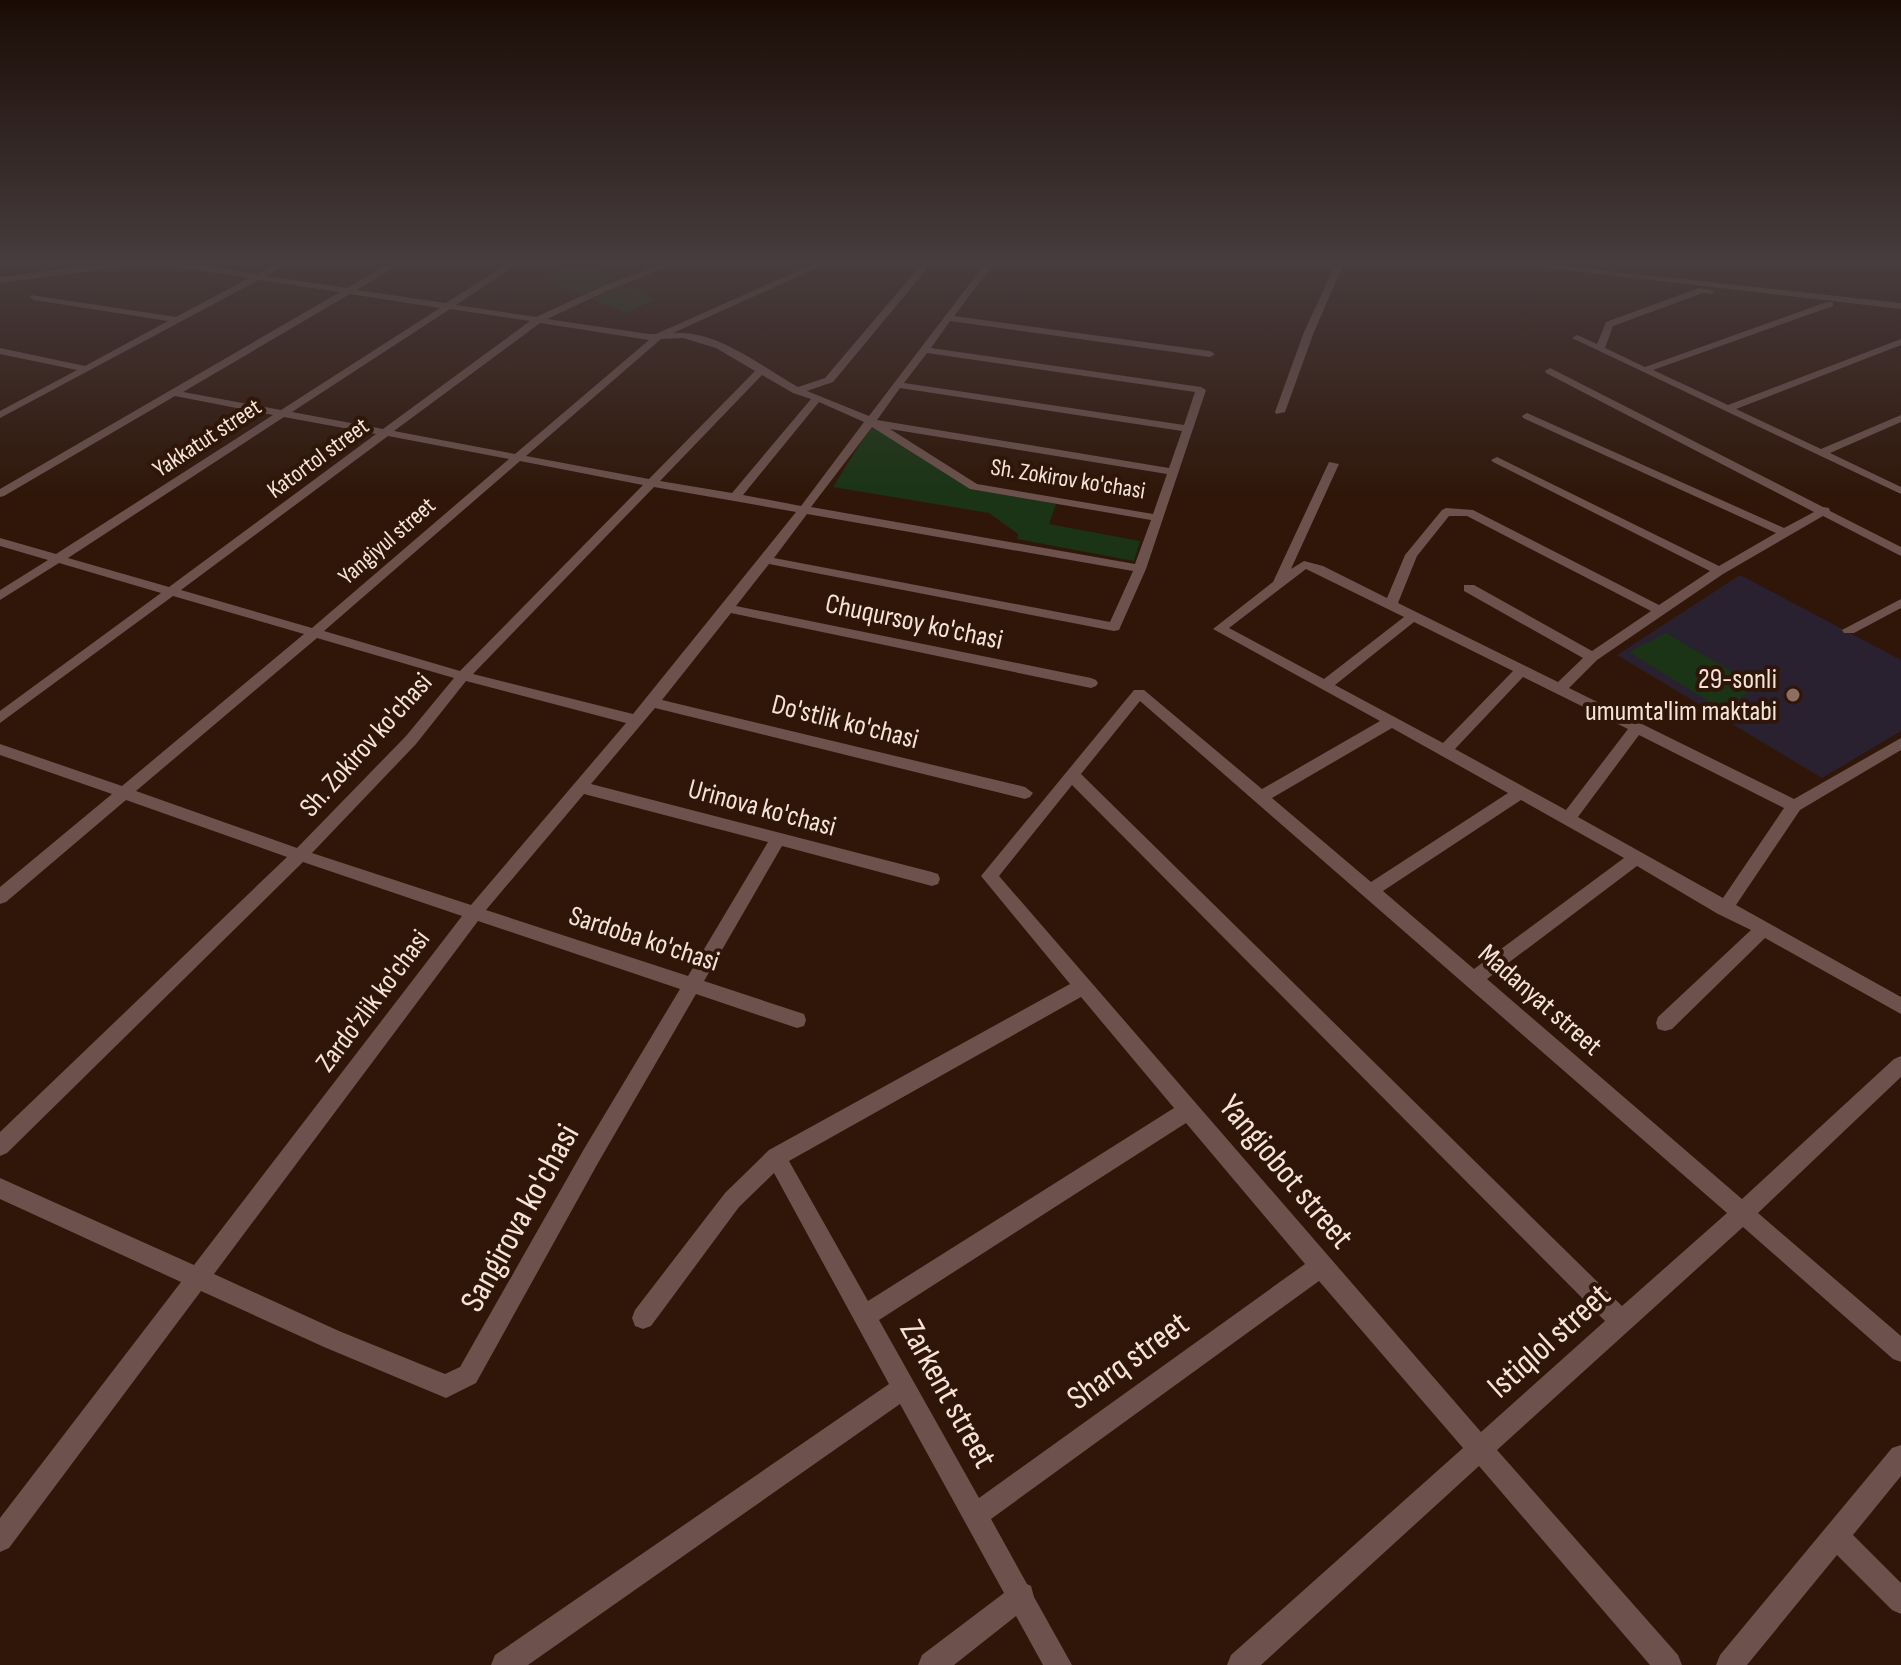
<svg xmlns="http://www.w3.org/2000/svg" width="1901" height="1665" font-family="'Sofia Sans Condensed',sans-serif">
<style>
.education{fill:#292130}
.green{fill:#1a3415}
.lines{fill:none;stroke-linecap:round;stroke-linejoin:round}
.minor{fill:#6c514c;fill-rule:evenodd}
.education-dot{fill:#8d6e63;stroke:#2f1609;stroke-width:3}
.labels{text-anchor:middle;dominant-baseline:central;stroke-width:8;stroke-linejoin:round;paint-order:stroke}
.far-street-label{font-size:24px;fill:#f5e3da;stroke:#2f1609}
.street-label{font-size:28px;fill:#f5e3da;stroke:#2f1609}
.poi-label{font-size:28px;fill:#f5e3da;stroke:#2f1609;text-anchor:end}
.near-street-label{font-size:34px;fill:#f5e3da;stroke:#2f1609}
</style>
<rect width="100%" height="100%" fill="#2f1609"/>
<!-- education -->
<path class="education" d="M1740,575L1901,660V731L1822,778L1617,655Z"/>
<!-- green -->
<g class="green">
<path d="M551,261H584L619,280L581,294L543,280L559,269Z"/>
<path d="M626,284L656,300L626,313L592,299Z"/>
<path d="M871,426L973,489L1056,504L1049,524L1140,541L1134,561L1017,539L1018,534L989,513L833,487Z"/>
<path d="M1666,633L1758,687L1721,709L1629,652Z"/>
</g>
<g class="lines">
<!-- minor -->
<g class="minor">
<path d="M125,261H172L257,274L281,261H292L267,276L347,288L393,261H404L357,290L446,303L512,261H522L456,305L536,317L601,287L669,261H682L607,291L547,319L649,334H656L820,261H832L673,333C717,330 761,366 798,387L825,378L920,266H926V270L833,382L807,391L869,416L987,261L995,262L954,316L1210,351L1215,354L1210,357L950,321L931,348L1201,387L1206,390L1146,569L1119,630L1114,631L769,564L736,606L1091,678L1096,680L1098,683L1096,686L1091,688L731,613L662,700L1025,787L1033,793L1030,797L1025,799L655,708L591,784L932,872L938,874L940,879L938,884L932,886L782,846L704,981L804,1014L806,1020L804,1026L797,1028L696,994L598,1163L476,1383L446,1398L324,1347L201,1291L9,1548L0,1552V1518L181,1282L0,1199V1178L194,1265L462,916L303,862L7,1153L0,1156V1132L287,857L126,800L6,902L0,904V887L112,794L0,755V744L122,786L304,634L173,596L0,723V711L161,593L59,563L0,600V590L48,560L0,546V538L56,554L273,415L175,396L4,496L0,497V489L340,292L259,280L0,418V411L77,370L0,354V348L85,366L168,321L34,300L30,297L31,295L176,317L249,278L150,263L0,283V277ZM350,294L440,308L281,410L183,392ZM450,309L530,321L383,429L292,412ZM540,323L649,340L515,454L394,431ZM683,338L716,348L755,371L649,479L526,456L661,339ZM927,353L1195,392L1184,425L904,383ZM762,375L793,393L811,399L732,493L660,481ZM900,388L1182,431L1169,468L877,420ZM819,402L864,422L801,506L743,495ZM284,417L376,434L169,587L68,558ZM872,427L970,489L1151,520L1135,564L811,507ZM890,429L1167,474L1153,514L977,484ZM388,436L509,459L312,628L181,590ZM520,461L643,485L460,671L324,631ZM654,487L796,512L633,714L473,674ZM807,514L1133,571L1110,622L774,558ZM317,638L454,678L406,736L297,848L136,791ZM466,681L626,723L471,905L312,853L416,744ZM584,794L768,842L688,976L486,910ZM478,921L680,989L584,1149L460,1367L445,1374L339,1331L214,1274Z"/>
<path d="M1337,261H1345L1314,332L1285,412L1276,414L1275,412L1304,332Z"/>
<path d="M1487,261H1518L1901,303V309Z"/>
<path d="M1699,288L1715,291L1711,294L1703,293L1613,326L1605,348L1645,367L1827,302H1833V306L1653,370L1728,405L1901,339V345L1736,409L1821,449L1901,415V422L1830,453L1901,487V494L1572,338L1577,335L1597,344L1606,322Z"/>
<path d="M1550,368L1823,507L1829,508L1830,511L1901,547V556L1823,516L1723,574L1597,660L1569,688L1794,799L1901,738V750L1800,810L1736,905L1901,997V1014L1765,938L1672,1029L1665,1031L1658,1029L1656,1023L1658,1017L1751,930L1718,914L1637,866L1487,979L1742,1199L1894,1059L1901,1056V1077L1758,1213L1901,1336V1362L1893,1359L1743,1227L1497,1450L1678,1655L1682,1665H1650L1479,1466L1261,1665H1227L1231,1655L1463,1448L1319,1281L991,1519L1027,1584L1031,1586L1034,1597L1072,1665H1043L1016,1616L954,1665H918L922,1655L1004,1593L900,1404L528,1665H491L495,1655L889,1384L774,1173L739,1207L651,1326L643,1329L635,1326L632,1318L635,1310L725,1193L769,1150L1070,984L981,876L1134,690H1144L1262,789L1380,721L1213,629L1273,582L1329,462L1339,464L1291,569L1304,561L1323,566L1387,598L1405,555L1442,510L1446,508L1473,510L1659,605L1710,571L1493,462L1491,460L1497,457L1719,566L1776,533L1523,418L1522,416L1527,413L1784,528L1814,512L1546,373L1545,371ZM1449,516H1467L1651,611L1592,651L1474,585H1464V591L1583,658L1558,682L1398,603L1417,556ZM1306,569L1404,617L1324,679L1229,628ZM1414,622L1513,671L1443,743L1335,685ZM1523,677L1628,729L1566,810L1455,749ZM1140,701L1727,1213L1622,1306L1081,774ZM1392,728L1508,793L1371,882L1272,798ZM1639,735L1784,808L1723,898L1578,817ZM1072,785L1605,1321L1481,1432L999,876ZM1521,800L1624,858L1474,969L1383,891ZM1081,997L1174,1108L868,1301L789,1161ZM1186,1123L1305,1264L979,1498L879,1320Z"/>
<path d="M1901,599V608L1854,633H1844L1842,630Z"/>
<path d="M1901,1445V1476L1853,1535L1901,1583V1614L1892,1610L1837,1555L1747,1665H1716L1720,1655L1892,1448Z"/>
</g>
</g>
<!-- sky -->
<linearGradient id="sky" x2="0" y2="1"><stop stop-color="#1a0c05"/><stop offset="0.53" stop-color="#473c3e"/><stop offset="1" stop-color="#473c3e" stop-opacity="0"/></linearGradient>
<rect width="1901" height="495" fill="url(#sky)"/>
<!-- markers -->
<circle class="education-dot" cx="1793" cy="695" r="8"/>
<g class="labels">
<!-- far-street labels -->
<g class="far-street-label">
<text transform="translate(207 438) rotate(-33)">Yakkatut street</text>
<text transform="translate(318 458) rotate(-36)">Katortol street</text>
<text transform="translate(1068 479) rotate(9)">Sh. Zokirov ko'chasi</text>
<text transform="translate(387 541) rotate(-41)">Yangiyul street</text>
</g>
<!-- street labels -->
<g class="street-label">
<text transform="translate(914 622) rotate(12)">Chuqursoy ko'chasi</text>
<text transform="translate(845 722) rotate(14)">Do'stlik ko'chasi</text>
<text transform="translate(366 745) rotate(-48)">Sh. Zokirov ko'chasi</text>
<text transform="translate(762 808) rotate(15)">Urinova ko'chasi</text>
<text transform="translate(644 939) rotate(18)">Sardoba ko'chasi</text>
<text transform="translate(1540 1000) rotate(41)">Madanyat street</text>
<text transform="translate(373 1001) rotate(-53)">Zardo'zlik ko'chasi</text>
</g>
<!-- poi labels -->
<g class="poi-label">
<text x="1777" y="679">29-sonli<tspan x="1777" dy="32">umumta'lim maktabi</tspan></text>
</g>
<!-- near-street labels -->
<g class="near-street-label">
<text transform="translate(1286 1172) rotate(50)">Yangiobot street</text>
<text transform="translate(520 1218) rotate(-61)">Sangirova ko'chasi</text>
<text transform="translate(1549 1341) rotate(-42)">Istiqlol street</text>
<text transform="translate(1128 1361) rotate(-36)">Sharq street</text>
<text transform="translate(948 1394) rotate(61)">Zarkent street</text>
</g>
</g>
</svg>
